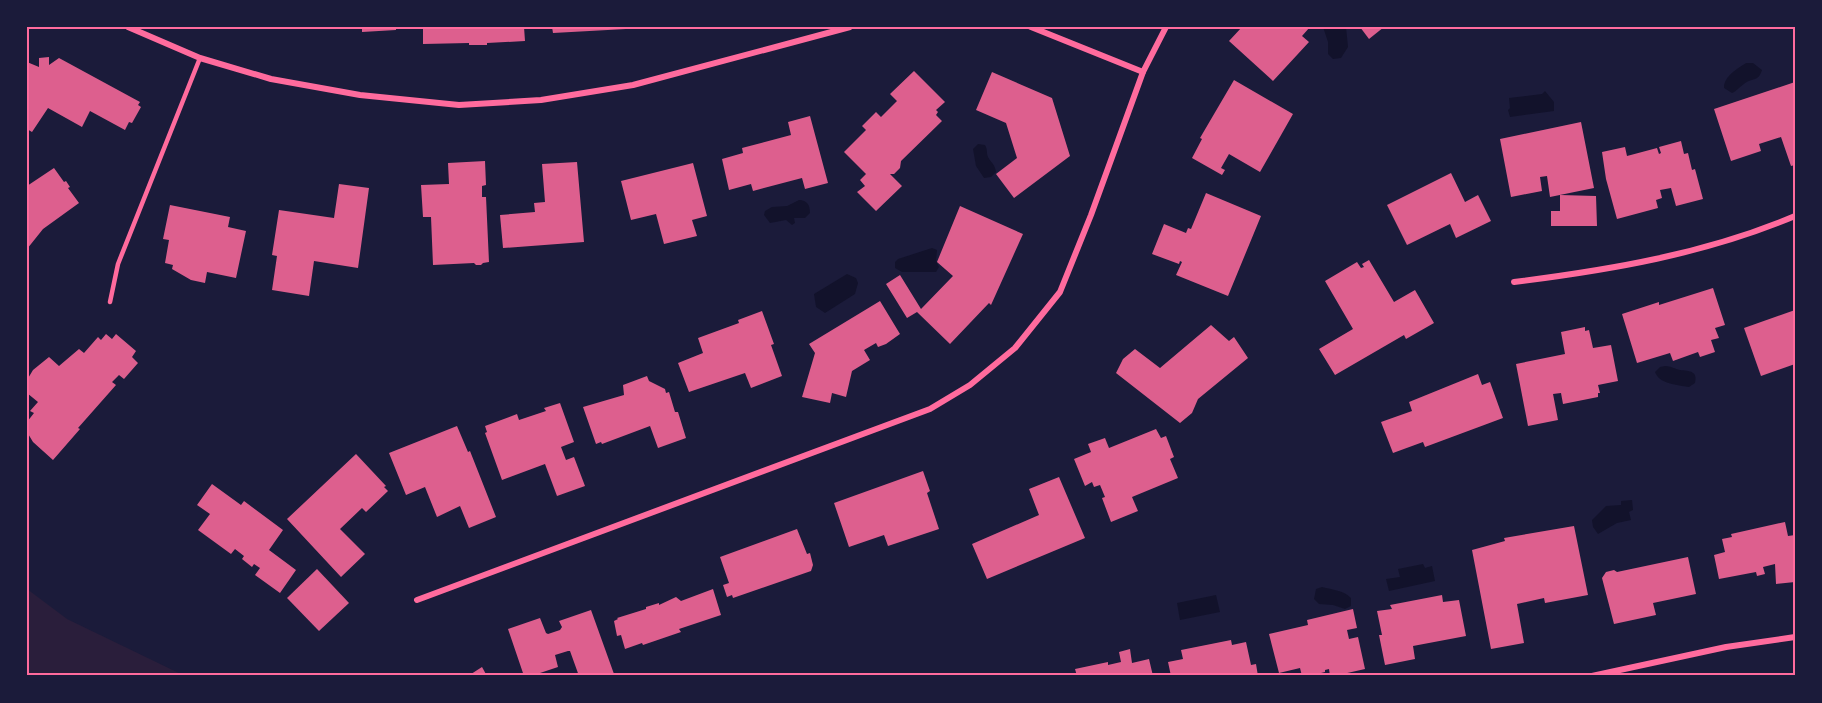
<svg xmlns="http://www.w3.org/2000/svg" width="1822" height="703" font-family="'Archivo Narrow',sans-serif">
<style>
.green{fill:#2a1e3b}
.water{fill:#12122b}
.building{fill:#dd5f8e}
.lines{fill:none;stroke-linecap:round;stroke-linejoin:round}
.service{stroke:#ff6b9d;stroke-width:4.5}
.minor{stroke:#ff6b9d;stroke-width:6}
.neatline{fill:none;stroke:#ff6b9d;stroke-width:2}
</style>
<rect width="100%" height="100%" fill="#1b1b3a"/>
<!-- green -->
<path class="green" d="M27,589L67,619L185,676H27Z"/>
<!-- water -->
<g class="water">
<path d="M1323,27H1346L1348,47L1341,58L1333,59L1328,54V42Z"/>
<path d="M1746,63H1753L1762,70C1758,83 1752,77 1744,84C1739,87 1737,91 1732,93L1724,88C1724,76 1737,69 1746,63Z"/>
<path d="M1545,91L1554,102V111L1510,117L1508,110L1510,108L1509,98L1542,94Z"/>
<path d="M978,144L985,145C988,150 986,152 988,157C991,163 995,164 996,172L991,177L984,178L976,166L973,149Z"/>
<path d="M799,200C807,200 810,205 810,213L805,218H794L795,223L792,225L786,220L770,223L764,215L765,211L772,207L787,206Z"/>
<path d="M932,248L937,250L936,261L939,267L936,272H902L895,268V262L898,259Z"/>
<path d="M847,274L856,278L858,283L855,294L825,313L816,307L814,294Z"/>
<path d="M1665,366C1671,366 1675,369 1680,370C1690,371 1698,371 1695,383L1689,387C1678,385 1659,384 1655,372L1660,367Z"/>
<path d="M1632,500L1633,510L1629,512L1631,520L1617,523L1598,534L1593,527L1592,520L1606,506L1621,505V501Z"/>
<path d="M1423,564L1425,568L1432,566L1435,581L1389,591L1386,579L1400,577L1398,569Z"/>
<path d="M1322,587C1333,590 1343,590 1351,598V606L1345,609L1333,605L1319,604L1314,599L1316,589Z"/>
<path d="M1216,595L1220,612L1180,620L1177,603Z"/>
</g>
<!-- building -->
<g class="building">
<path d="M362,27H396V30L362,32Z"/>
<path d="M423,27H524L525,41L487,43V45H469V43L423,44Z"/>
<path d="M552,27H626V29L553,33Z"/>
<path d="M1242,27H1310L1302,36L1309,42L1273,81L1229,41Z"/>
<path d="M1360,27H1384L1369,39Z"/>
<path d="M49,57V65L59,58L140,102L138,105L141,107L132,123L129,122L125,130L90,111L82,127L48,108L32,132L27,129V62L39,67V58Z"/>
<path d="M914,71L945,102L936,110L938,112L936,115L942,121L901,161L900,168L894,174H890L902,186L876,211L857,192L865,186L860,180L866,174L844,152L866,130L862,126L876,112L881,117L897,101L890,94Z"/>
<path d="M992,72L1052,98L1070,156L1014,198L996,174L1017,158L1006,123L976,110Z"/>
<path d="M1234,80L1293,114L1260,172L1229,154L1221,168L1225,170L1222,175L1192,158L1202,139L1200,138Z"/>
<path d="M1795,82V165L1791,166L1781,137L1759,144L1761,151L1731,161L1714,109Z"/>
<path d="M810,116L828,183L805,189L802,178L753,191L751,184L729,190L722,159L743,153L742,148L791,135L788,122Z"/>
<path d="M1581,122L1594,188L1550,197L1547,176L1540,177L1542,191L1511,197L1500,139Z"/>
<path d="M1681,141L1684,154L1688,153L1692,170L1695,169L1703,199L1676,206L1671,188L1660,190L1662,198L1656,200L1658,208L1617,219L1606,179L1602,152L1625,147L1627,156L1657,148L1659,154L1661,153L1659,147Z"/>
<path d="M485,161L486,185L482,186V197H486L489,262L483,263L481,265H476L474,263L433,265L431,217H423L421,185L449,184L448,163Z"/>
<path d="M577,162L584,242L503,248L500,215L535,212L534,203L545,202L542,164Z"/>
<path d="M693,163L707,216L692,220L697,236L664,244L656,214L631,220L621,181Z"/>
<path d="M54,168L64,182L66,181L70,187L68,188L79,203L43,229L27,249V186Z"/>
<path d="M1451,173L1465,202L1478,195L1491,221L1456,238L1450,224L1407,245L1387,205Z"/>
<path d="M339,184L369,188L358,268L314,261L309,296L272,290L277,256L272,255L279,210L334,218Z"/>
<path d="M1206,193L1261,216L1228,296L1176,275L1182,262L1180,261L1179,264L1152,254L1164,224L1186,233L1188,228L1191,229Z"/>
<path d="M1560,195L1596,196L1597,226H1551V211H1560Z"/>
<path d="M170,205L230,217L228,227L246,231L236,278L207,272L205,283L191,280L172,269L173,265L165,263L169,240L163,239Z"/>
<path d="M960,206L1023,234L991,305L989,303L950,344L917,312L907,318L886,284L900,275L921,309L953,276L937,262Z"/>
<path d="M1369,260L1394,302L1415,290L1434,323L1406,339L1404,335L1335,375L1319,349L1353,329L1325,281L1357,262L1361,268L1364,267L1362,264Z"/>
<path d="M1713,288L1725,325L1715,328L1719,338L1711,340L1715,352L1700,357L1698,352L1673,361L1670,353L1637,363L1622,314L1659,302V305Z"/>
<path d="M880,301L900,334L886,344L878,347L876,343L864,350L870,360L852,371L846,397L832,393L830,403L802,397L815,353L809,344Z"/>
<path d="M1795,310V364L1761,376L1744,328Z"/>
<path d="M762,311L774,344L771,345L782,376L751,388L745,373L689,392L678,363L703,353L698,338L739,323L738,320Z"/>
<path d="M1211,325L1229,341L1234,337L1248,358L1198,399L1192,413L1180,423L1116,373L1123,359L1135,349L1160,368Z"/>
<path d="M1585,327V331L1589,330L1593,348L1611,345L1618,381L1598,385L1600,393H1598V397L1563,404L1561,393L1553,394L1558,420L1528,426L1516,364L1565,354L1561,332Z"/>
<path d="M106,334L112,339L116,334L136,351L132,357L138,363L124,379L119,375L112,382L116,385L78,428L80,429L53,460L33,442L27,432V422L34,413L30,411L38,402L27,393V380L33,370L49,357L59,366L79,349L84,353L98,337L101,340Z"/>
<path d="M1478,374L1482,385L1490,382L1503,418L1425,447L1423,442L1393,453L1381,422L1412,411L1409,402Z"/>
<path d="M647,376L649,381L665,389L666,393L669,392L675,412H678L686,438L658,448L650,426L602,444L601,442L596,444L583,407L624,395L623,385Z"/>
<path d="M560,403L574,442L561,447L566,460L574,457L585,486L557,496L545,464L502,480L485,433L487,432L485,426L517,414L519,420L546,411L544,408Z"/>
<path d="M457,426L468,452L470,451L496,517L469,528L460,506L437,517L425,487L406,495L389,453Z"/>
<path d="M1156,429L1161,438L1166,436L1174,457L1170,459L1178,478L1132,497L1138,511L1111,522L1102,498L1105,497L1100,485L1094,487L1092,482L1085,486L1074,459L1091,452L1088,444L1105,438L1109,448Z"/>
<path d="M356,454L386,486L384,487L388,491L366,512L362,508L340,529L365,554L341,577L287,519Z"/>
<path d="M923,471L930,491L927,493L939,529L888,546L884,535L849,547L834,503Z"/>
<path d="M1059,477L1085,538L987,579L972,544L1039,515L1029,489Z"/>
<path d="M212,484L241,505L244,501L283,530L269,550L296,570L280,593L255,575L260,568L254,564L252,567L242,559L244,556L235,549L231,554L198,530L210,514L197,505Z"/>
<path d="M1785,522L1788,536L1795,535V582L1776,584L1775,564L1763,567L1765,574L1757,576L1756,572L1719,579L1714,555L1725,552L1722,539L1732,537L1731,534Z"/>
<path d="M1574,526L1588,595L1545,603L1544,598L1517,604L1524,643L1491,649L1472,550L1505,541L1504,538Z"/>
<path d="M797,529L807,554L810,553L813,565L811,571L733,598L732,595L727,597L723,585L729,583L720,557Z"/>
<path d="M1688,557L1696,594L1653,603L1656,615L1614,624L1602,578L1606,572L1614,570L1617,572Z"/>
<path d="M317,569L349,603L319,631L287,598Z"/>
<path d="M713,589L721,615L679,629L681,632L643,645L642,643L625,649L621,635L617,636L614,621L618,619L617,618L646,609V607L659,603V605L676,597L681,601Z"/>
<path d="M1442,595L1443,602L1459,600L1466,636L1413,646L1415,659L1385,665L1379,635H1382L1377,611L1392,609L1390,605Z"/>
<path d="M1353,609L1357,628L1347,630L1349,639L1358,637L1365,669L1334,676H1330L1329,669L1325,670V672L1309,676H1302L1300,668L1279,673L1269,634L1308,625L1307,620Z"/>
<path d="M591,610L614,674L579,676L570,651H568L555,655L558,667L531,676H524L508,629L540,618L546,633L548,634L560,630L562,627L559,621Z"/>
<path d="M1231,640L1232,645L1246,642L1251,665L1256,664L1258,676H1171L1168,662L1183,659L1181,650Z"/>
<path d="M1130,649L1132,663L1149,659L1153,676H1077L1075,669L1108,662V665L1121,662L1119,652Z"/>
<path d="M482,667L487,676H468Z"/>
</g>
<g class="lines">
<!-- service -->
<path class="service" d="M110,302L118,264L200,58"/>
<!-- minor -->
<g class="minor">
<path d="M128,27L200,58L271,79L360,95L459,105L541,100L633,85L850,27"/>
<path d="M1031,27L1143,72"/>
<path d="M1514,282C1610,270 1705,254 1795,216"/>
<path d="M417,600L930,409L970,385L1015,348L1060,292L1091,215L1143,72L1166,27"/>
<path d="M1592,676L1726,647L1795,637"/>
</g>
</g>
<!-- border -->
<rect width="1822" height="703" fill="none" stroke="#1b1b3a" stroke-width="57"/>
<rect x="28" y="28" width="1766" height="646" class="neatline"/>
</svg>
